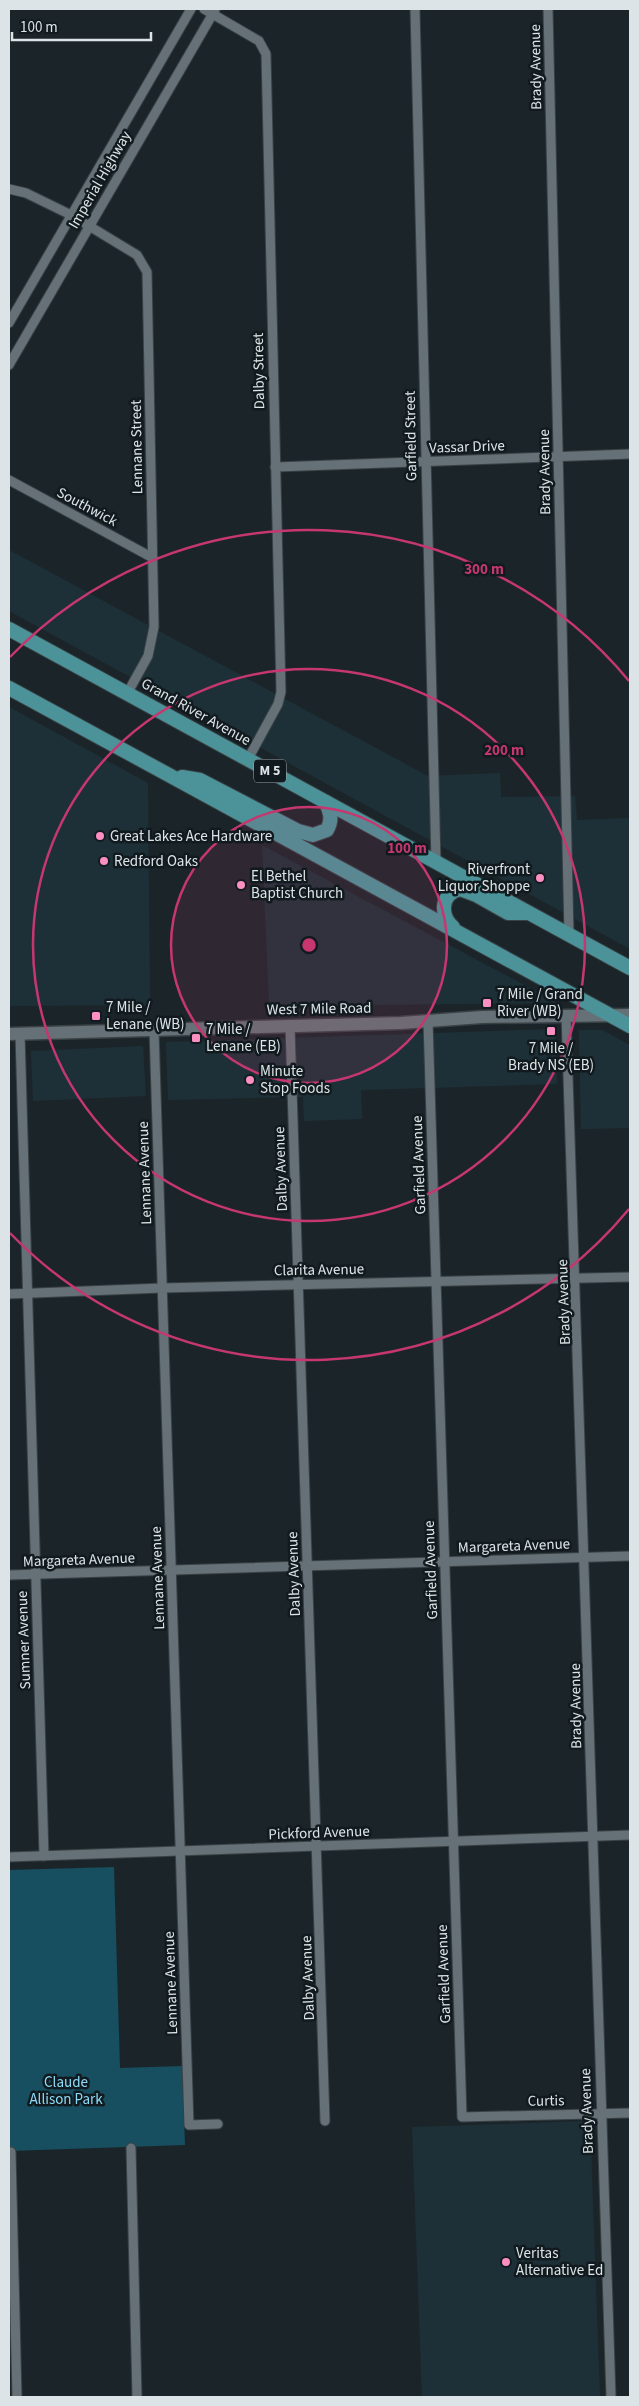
<svg xmlns="http://www.w3.org/2000/svg" width="639" height="2406" font-family="'Source Sans 3',sans-serif">
<style>
.built{fill:#1e3037}
.green{fill:#174e60}
.lines{fill:none;stroke-linecap:round;stroke-linejoin:round}
.minor-casing{stroke:#394145;stroke-width:11}
.secondary-casing{stroke:#394145;stroke-width:15}
.primary-casing{stroke:#394145;stroke-width:16}
.minor{stroke:#657176;stroke-width:9}
.secondary{stroke:#657176;stroke-width:12}
.primary{stroke:#4b9398;stroke-width:14}
.ring{fill:none;stroke:#c63770;stroke-width:2.5}
.poi-dot{fill:#fc8fc2;stroke:#111b1f;stroke-width:2}
.labels{text-anchor:middle;dominant-baseline:central;stroke-width:5;stroke-linejoin:round;paint-order:stroke}
.shield{fill:#111b1f;stroke:#a0a8ab;stroke-width:1}
.shield-label{font-size:14px;font-weight:bold;fill:#dde4e7}
.street-label{font-size:15px;fill:#dde4e7;stroke:#111b1f}
.poi-label{font-size:15px;fill:#dde4e7;stroke:#111b1f;text-anchor:start}
.park-label{font-size:15px;fill:#8ddbf9;stroke:#111b1f}
.centre{fill:#c63770;stroke:#111b1f;stroke-width:2.5}
.ring-label{font-size:15px;text-anchor:middle;font-weight:bold;fill:#c63770;stroke:#111b1f;stroke-width:5;stroke-linejoin:round;paint-order:stroke}
</style>
<rect width="100%" height="100%" fill="#1b2529"/>
<!-- built -->
<g class="built">
<path d="M9,550L428,776L500,773L501,797L575,796L577,820L630,818V949L9,611Z"/>
<path d="M9,707L148,783L150,1005L9,1006Z"/>
<path d="M262,845L558,1003L269,1006Z"/>
<path d="M555,1029L557,1084L361,1090L362,1119L304,1121L303,1097L168,1100L166,1042Z"/>
<path d="M579,1030H602L630,1045V1128L581,1129Z"/>
<path d="M143,1046L146,1096L33,1101L31,1051Z"/>
<path d="M590,2121L600,2397H422L412,2127Z"/>
</g>
<!-- green -->
<path class="green" d="M114,1867L120,2068L182,2066L185,2145L9,2151V1870Z"/>
<g class="lines">
<defs>
<g id="minor">
<path d="M204,9L259,41L266,54L281,692L278,704L248,759"/>
<path d="M415,9L436,862"/>
<path d="M548,9L569,934"/>
<path d="M9,189L26,193L71,215L137,255L147,272L154,627L148,656L128,692"/>
<path d="M9,323L191,9"/>
<path d="M9,365L215,10"/>
<path d="M275,467L630,454"/>
<path d="M9,480L153,558"/>
<path d="M566,1015C585,1476 595,1937 611,2397"/>
<path d="M428,1021L462,2117L630,2113"/>
<path d="M290,1026L325,2121"/>
<path d="M154,1030L189,2125L218,2124"/>
<path d="M20,1034L44,1856"/>
<path d="M9,1294L162,1288L630,1277"/>
<path d="M9,1575L630,1556"/>
<path d="M9,1857L630,1835"/>
<path d="M131,2148L137,2397"/>
<path d="M11,2152L17,2397"/>
</g>
<path id="secondary" d="M9,1034L401,1023L482,1017L630,1015"/>
<g id="primary">
<path d="M9,629L630,968"/>
<path d="M9,688L630,1026"/>
<path d="M182,777L200,780L298,831L313,835L327,830C333,819 330,813 326,802"/>
<path d="M453,927C440,916 440,894 460,889L476,895L508,913H528"/>
</g>
</defs>
<!-- minor casing -->
<use href="#minor" class="minor-casing"/>
<!-- secondary casing -->
<use href="#secondary" class="secondary-casing"/>
<!-- primary casing -->
<use href="#primary" class="primary-casing"/>
<!-- minor -->
<use href="#minor" class="minor"/>
<!-- secondary -->
<use href="#secondary" class="secondary"/>
<!-- primary -->
<use href="#primary" class="primary"/>
</g>
<!-- distance rings -->
<circle cx="309" cy="945" r="138" fill="#c63770" fill-opacity=".12"/>
<g class="ring">
<circle cx="309" cy="945" r="138"/>
<circle cx="309" cy="945" r="276"/>
<path d="M629 1209A415 415 0 0 1 10 1233M10 657A415 415 0 0 1 629 681"/>
</g>
<!-- markers -->
<g class="poi-dot">
<circle cx="100" cy="836" r="5"/>
<circle cx="104" cy="861" r="5"/>
<circle cx="540" cy="878" r="5"/>
<circle cx="241" cy="885" r="5"/>
<rect x="482" y="998" width="10" height="10" rx="2.5"/>
<rect x="91" y="1011" width="10" height="10" rx="2.5"/>
<rect x="546" y="1026" width="10" height="10" rx="2.5"/>
<rect x="191" y="1033" width="10" height="10" rx="2.5"/>
<circle cx="250" cy="1080" r="5"/>
<circle cx="506" cy="2262" r="5"/>
</g>
<g class="labels">
<!-- shield labels -->
<rect class="shield" x="254" y="759.5" width="32" height="23" rx="4"/>
<g class="shield-label">
<text x="270" y="771">M 5</text>
</g>
<!-- street labels -->
<g class="street-label">
<text transform="translate(536 67) rotate(-91)">Brady Avenue</text>
<text transform="translate(100 180) rotate(-60)">Imperial Highway</text>
<text transform="translate(259 371) rotate(-91)">Dalby Street</text>
<text transform="translate(411 436) rotate(-91)">Garfield Street</text>
<text transform="translate(137 447) rotate(-91)">Lennane Street</text>
<text transform="translate(467 447) rotate(-2)">Vassar Drive</text>
<text transform="translate(545 472) rotate(-91)">Brady Avenue</text>
<text transform="translate(87 507) rotate(28)">Southwick</text>
<text transform="translate(196 712) rotate(29)">Grand River Avenue</text>
<text transform="translate(319 1009) rotate(-1)">West 7 Mile Road</text>
<text transform="translate(419 1165) rotate(-92)">Garfield Avenue</text>
<text transform="translate(281 1169) rotate(-92)">Dalby Avenue</text>
<text transform="translate(145 1173) rotate(-92)">Lennane Avenue</text>
<text transform="translate(319 1270) rotate(-1)">Clarita Avenue</text>
<text transform="translate(564 1302) rotate(-92)">Brady Avenue</text>
<text transform="translate(514 1546) rotate(-2)">Margareta Avenue</text>
<text transform="translate(79 1560) rotate(-2)">Margareta Avenue</text>
<text transform="translate(431 1570) rotate(-92)">Garfield Avenue</text>
<text transform="translate(294 1574) rotate(-92)">Dalby Avenue</text>
<text transform="translate(158 1578) rotate(-92)">Lennane Avenue</text>
<text transform="translate(24 1640) rotate(-92)">Sumner Avenue</text>
<text transform="translate(576 1706) rotate(-91)">Brady Avenue</text>
<text transform="translate(319 1833) rotate(-2)">Pickford Avenue</text>
<text transform="translate(444 1974) rotate(-92)">Garfield Avenue</text>
<text transform="translate(308 1978) rotate(-92)">Dalby Avenue</text>
<text transform="translate(171 1983) rotate(-92)">Lennane Avenue</text>
<text transform="translate(546 2101) rotate(-1)">Curtis</text>
<text transform="translate(587 2111) rotate(-92)">Brady Avenue</text>
</g>
<!-- poi labels -->
<g class="poi-label">
<text x="110" y="836">Great Lakes Ace Hardware</text>
<text x="114" y="861">Redford Oaks</text>
<text x="530" y="869" text-anchor="end">Riverfront<tspan x="530" dy="17">Liquor Shoppe</tspan></text>
<text x="251" y="876">El Bethel<tspan x="251" dy="17">Baptist Church</tspan></text>
<text x="497" y="994">7 Mile / Grand<tspan x="497" dy="17">River (WB)</tspan></text>
<text x="106" y="1007">7 Mile /<tspan x="106" dy="17">Lenane (WB)</tspan></text>
<text x="206" y="1029">7 Mile /<tspan x="206" dy="17">Lenane (EB)</tspan></text>
<text x="551" y="1048" text-anchor="middle">7 Mile /<tspan x="551" dy="17">Brady NS (EB)</tspan></text>
<text x="260" y="1071">Minute<tspan x="260" dy="17">Stop Foods</tspan></text>
<text x="516" y="2253">Veritas<tspan x="516" dy="17">Alternative Ed</tspan></text>
</g>
<!-- park labels -->
<g class="park-label">
<text x="66" y="2082">Claude<tspan x="66" dy="17">Allison Park</tspan></text>
</g>
</g>
<circle cx="309" cy="945" r="8" class="centre"/>
<g class="ring-label">
<text x="484" y="574">300 m</text>
<text x="504" y="755">200 m</text>
<text x="407" y="853">100 m</text>
</g>
<!-- border -->
<rect width="639" height="2406" fill="none" stroke="#dde4e7" stroke-width="20"/>
<!-- scale -->
<path d="M12 32v8h139v-8" fill="none" stroke="#dde4e7" stroke-width="2.5"/>
<text x="20" y="32" font-size="15" fill="#dde4e7" stroke="#111b1f" stroke-width="4" paint-order="stroke">100 m</text>
</svg>
